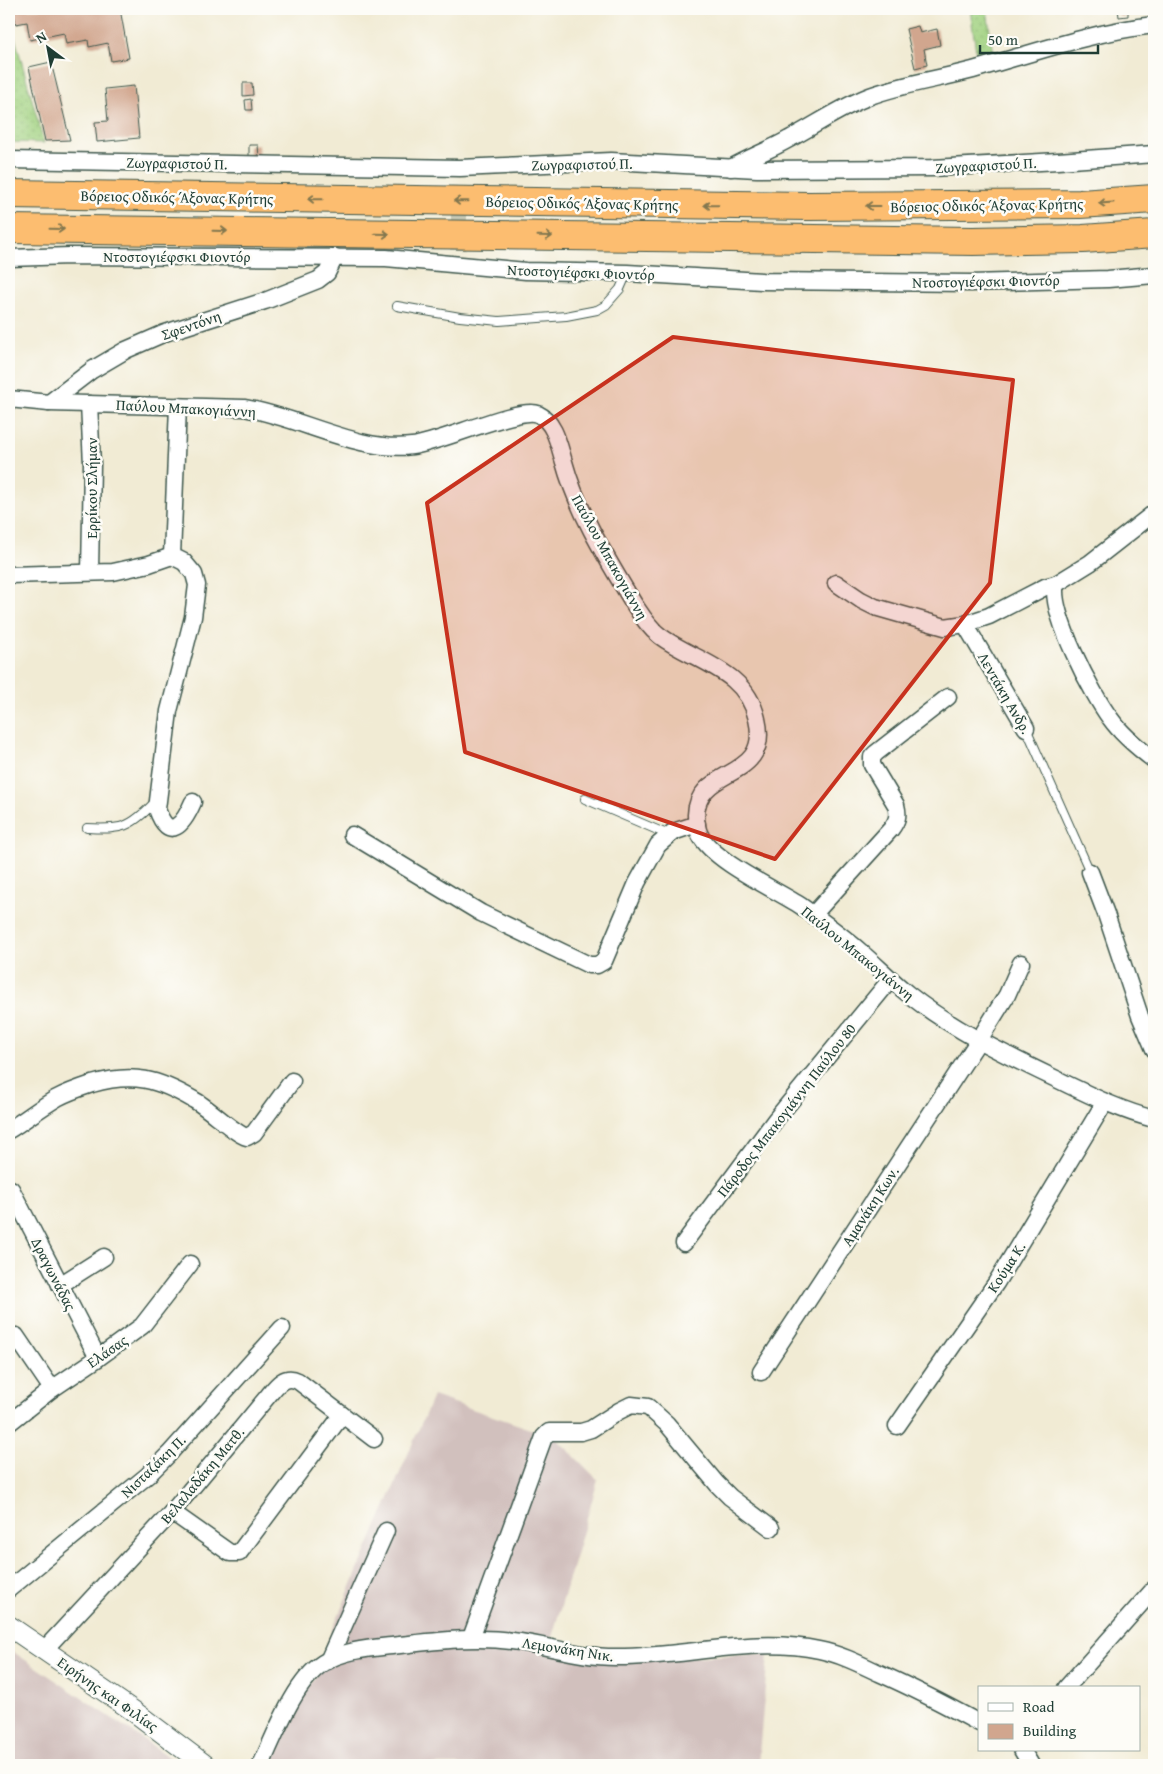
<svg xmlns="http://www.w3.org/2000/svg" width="1163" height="1774" font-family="'Gentium Book Plus',serif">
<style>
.industrial{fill:#d1c0bd}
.grass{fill:url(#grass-dots);stroke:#60875a}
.building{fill:#d1a68e}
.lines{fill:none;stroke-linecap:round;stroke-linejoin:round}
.minor-tunnel{stroke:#c7c8b4;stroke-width:16;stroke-dasharray:16 8;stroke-linecap:butt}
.service-casing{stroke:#3e574c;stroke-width:10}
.minor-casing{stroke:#3e574c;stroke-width:19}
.tertiary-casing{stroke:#3e574c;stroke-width:22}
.motorway-casing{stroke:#3e574c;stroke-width:30}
.service{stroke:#fff;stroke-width:8}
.minor{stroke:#fff;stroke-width:16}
.tertiary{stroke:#fff;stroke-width:20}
.motorway{stroke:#fcbd6f;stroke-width:28}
.oneway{stroke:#82774f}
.marked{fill:#c8321e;fill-opacity:0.2;stroke:#c8321e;stroke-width:4;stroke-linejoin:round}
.labels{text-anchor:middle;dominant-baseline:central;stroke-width:5;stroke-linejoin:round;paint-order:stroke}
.street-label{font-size:15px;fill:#1f3d34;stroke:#fdfcf7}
</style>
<defs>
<pattern id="grass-dots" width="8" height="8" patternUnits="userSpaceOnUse" patternTransform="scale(1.25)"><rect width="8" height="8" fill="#a0d180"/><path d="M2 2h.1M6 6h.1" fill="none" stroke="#89b46f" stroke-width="1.8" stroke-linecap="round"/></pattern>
</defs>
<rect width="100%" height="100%" fill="#fdfcf7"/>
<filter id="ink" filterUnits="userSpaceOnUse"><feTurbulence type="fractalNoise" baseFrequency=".02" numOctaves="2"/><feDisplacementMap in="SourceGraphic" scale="10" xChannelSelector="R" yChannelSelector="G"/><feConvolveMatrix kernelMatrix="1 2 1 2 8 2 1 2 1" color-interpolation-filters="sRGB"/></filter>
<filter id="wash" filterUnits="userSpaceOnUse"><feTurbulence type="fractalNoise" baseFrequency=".0096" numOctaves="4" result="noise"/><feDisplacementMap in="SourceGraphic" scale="20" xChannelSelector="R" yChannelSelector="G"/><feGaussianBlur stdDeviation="1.12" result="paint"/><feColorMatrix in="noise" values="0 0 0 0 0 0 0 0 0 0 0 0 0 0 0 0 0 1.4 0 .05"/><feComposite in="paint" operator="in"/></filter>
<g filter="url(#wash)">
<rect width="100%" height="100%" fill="#f1ebd4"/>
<!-- industrial -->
<g class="industrial">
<path d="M433,1396L555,1437L598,1480L547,1654L686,1657L768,1654L758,1765H268L297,1705L334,1647L324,1649Z"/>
<path d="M9,1649L165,1754L180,1765H9Z"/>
</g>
<!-- grass -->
<g class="grass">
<path d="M970,9H987L993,55L977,58Z"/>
<path d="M9,16L44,143L9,142Z"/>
</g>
<g id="blocks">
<!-- building -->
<g class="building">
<path d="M13,9H120L129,58L111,61L108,43L89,47L88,40L66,44L64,33L30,40L27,22L16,24Z"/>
<path d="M1118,9H1128V16L1119,17Z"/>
<path d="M918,26L920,33L937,29L940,45L924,49L927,65L915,68L906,29Z"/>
<path d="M51,62L70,140L45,141L29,67Z"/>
<path d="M243,83H252L253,95L243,96Z"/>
<path d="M134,86L139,138L97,142L95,122L108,121L105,89Z"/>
<path d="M251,99L252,110H246L245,100Z"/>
<path d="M249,145H258L259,157L249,158Z"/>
</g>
</g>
</g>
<g filter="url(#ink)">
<use href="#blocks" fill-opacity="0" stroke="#3e574c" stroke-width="1"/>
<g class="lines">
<!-- minor-tunnel -->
<path class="minor-tunnel" d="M458,250L460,182"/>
<defs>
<g id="service">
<path d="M397,306L460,317L499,321L566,316L597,310L606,305L620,289L627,273"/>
<path d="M1026,728L1090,872"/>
<path d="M585,799L669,835"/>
<path d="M87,828C122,830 130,828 155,802"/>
</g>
<g id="minor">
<path d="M9,160L460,168L611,161L757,169L932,168L1058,161L1154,154"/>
<path d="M731,168C750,157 770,150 789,139C816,125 841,107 870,96C903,84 939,79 973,70C1033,53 1092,32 1154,25"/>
<path d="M9,258L70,256L386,258L526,271L627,273L762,281L971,283L1108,279L1154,275"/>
<path d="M9,399L49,403L244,408C297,416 360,453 412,446C439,443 520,406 538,414C555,422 559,446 564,462C578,513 607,559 634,604C642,616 649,628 660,636C695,662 746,669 757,719C772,782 697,765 696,815C696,822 697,829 700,835C714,862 775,889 801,906C822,921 843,936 862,953C877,966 892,981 908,994C952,1029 1002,1053 1052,1077C1086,1093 1118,1110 1154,1119"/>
<path d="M49,403L92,370L126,350L165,333L265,301L318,280L327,273L335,257"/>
<path d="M89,404L92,464L90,572"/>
<path d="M178,406L172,556L184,562L194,574L197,585L193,617L169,711L157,809C169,844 184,823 193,802"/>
<path d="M9,575L113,572L149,564L172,556"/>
<path d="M836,583L861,600L875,607L945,627L965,624L989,616L1045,587L1056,584C1048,610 1093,696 1110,718C1122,735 1138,748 1154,760"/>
<path d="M1056,584L1090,563L1154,513"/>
<path d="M965,624L1026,728"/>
<path d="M352,835L481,913L589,965H597L604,961L637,883L658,845L673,832L697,824"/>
<path d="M1090,872L1106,914L1140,1016L1154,1049"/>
<path d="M813,915L891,829C897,821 899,816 896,805L872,765V757L876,753L948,697"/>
<path d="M9,1130C25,1120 40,1108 57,1098C68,1092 80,1088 92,1084C133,1072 158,1079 194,1100C209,1108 235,1134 247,1137L254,1133L292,1081"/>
<path d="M11,1189L98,1358"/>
<path d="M684,1243L776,1119L891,979"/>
<path d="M60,1285L104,1257"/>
<path d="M9,1336H16L52,1389"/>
<path d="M761,1372L979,1040L1007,995L1021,963"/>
<path d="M9,1423L52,1389L98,1358L142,1326L190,1264"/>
<path d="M897,1426L996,1283L1105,1102"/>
<path d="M172,1512L230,1553H239L342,1415"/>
<path d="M9,1589L148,1475L169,1454L282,1328"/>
<path d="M471,1638L544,1437L549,1432H581L591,1429L619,1411L631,1405L648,1407L667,1424L717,1484L730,1497L771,1528"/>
<path d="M44,1650L172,1512L268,1396C276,1386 284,1374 298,1381L374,1439"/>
<path d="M328,1661L386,1531"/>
<path d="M1066,1688L1154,1589"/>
<path d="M1022,1750L1031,1765"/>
<path d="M261,1765C275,1735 294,1682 323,1663C345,1649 375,1648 400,1645C438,1641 475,1636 512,1641C547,1645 580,1657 615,1657C682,1658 752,1636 819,1650C840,1654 860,1664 879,1673C913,1688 946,1705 979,1723"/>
</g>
<path id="tertiary" d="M9,1626L132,1710L205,1765"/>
<g id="motorway">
<path d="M9,194L808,206L1080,204L1154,199"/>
<path d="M9,229L973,241L1083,239L1154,234"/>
</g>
</defs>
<!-- service casing -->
<use href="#service" class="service-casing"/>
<!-- minor casing -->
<use href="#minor" class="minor-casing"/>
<!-- tertiary casing -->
<use href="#tertiary" class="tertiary-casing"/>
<!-- motorway casing -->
<use href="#motorway" class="motorway-casing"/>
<!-- service -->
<use href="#service" class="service"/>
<!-- minor -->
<use href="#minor" class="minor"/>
<!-- tertiary -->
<use href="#tertiary" class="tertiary"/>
<!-- motorway -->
<use href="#motorway" class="motorway"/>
</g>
<!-- one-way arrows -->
<defs><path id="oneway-shaft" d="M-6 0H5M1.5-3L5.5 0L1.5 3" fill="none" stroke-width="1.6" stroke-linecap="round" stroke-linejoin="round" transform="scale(1.25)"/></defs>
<g class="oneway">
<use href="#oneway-shaft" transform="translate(315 199) rotate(-179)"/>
<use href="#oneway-shaft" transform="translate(461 201) rotate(-179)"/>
<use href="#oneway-shaft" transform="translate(1106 203) rotate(176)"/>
<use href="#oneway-shaft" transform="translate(711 205) rotate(-179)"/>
<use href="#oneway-shaft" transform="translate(873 206) rotate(180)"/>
<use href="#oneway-shaft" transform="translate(57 229) rotate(1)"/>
<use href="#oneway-shaft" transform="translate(220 231) rotate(1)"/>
<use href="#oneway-shaft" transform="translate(382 234) rotate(1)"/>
<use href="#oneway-shaft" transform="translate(545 236) rotate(1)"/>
</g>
</g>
<!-- marked area -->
<path class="marked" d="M673,337L1013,380L990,583L775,859L465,752L427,503Z"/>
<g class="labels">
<!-- street labels -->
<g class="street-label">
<text transform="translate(177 163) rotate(1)">Ζωγραφιστού Π.</text>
<text transform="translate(582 164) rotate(-1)">Ζωγραφιστού Π.</text>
<text transform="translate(986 165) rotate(-3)">Ζωγραφιστού Π.</text>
<text transform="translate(177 197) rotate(1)">Βόρειος Οδικός Άξονας Κρήτης</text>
<text transform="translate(582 203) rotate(1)">Βόρειος Οδικός Άξονας Κρήτης</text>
<text transform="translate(987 205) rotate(-1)">Βόρειος Οδικός Άξονας Κρήτης</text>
<text x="177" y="256">Ντοστογιέφσκι Φιοντόρ</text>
<text transform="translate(581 272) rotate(2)">Ντοστογιέφσκι Φιοντόρ</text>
<text transform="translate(986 281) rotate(-1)">Ντοστογιέφσκι Φιοντόρ</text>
<text transform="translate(191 325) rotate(-19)">Σφεντόνη</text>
<text transform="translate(186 408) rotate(3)">Παύλου Μπακογιάννη</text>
<text transform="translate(91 488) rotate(-90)">Ερρίκου Σλήμαν</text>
<text transform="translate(610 557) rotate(61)">Παύλου Μπακογιάννη</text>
<text transform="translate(1005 693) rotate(60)">Λεντάκη Ανδρ.</text>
<text transform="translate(858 953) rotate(39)">Παύλου Μπακογιάννη</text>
<text transform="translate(786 1110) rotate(-52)">Πάροδος Μπακογιάννη Παύλου 80</text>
<text transform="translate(870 1206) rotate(-57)">Αμανάκη Κων.</text>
<text transform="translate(1006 1267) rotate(-57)">Κούμα Κ.</text>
<text transform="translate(54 1274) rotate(63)">Δραγωνάδας</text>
<text transform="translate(107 1351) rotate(-35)">Ελάσας</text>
<text transform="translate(153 1466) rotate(-44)">Νισταζάκη Π.</text>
<text transform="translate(202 1475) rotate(-50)">Βελαλαδάκη Ματθ.</text>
<text transform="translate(568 1649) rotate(9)">Λεμονάκη Νικ.</text>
<text transform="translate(108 1694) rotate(35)">Ειρήνης και Φιλίας</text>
</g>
</g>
<!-- margin -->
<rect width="1163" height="1774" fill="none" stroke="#fdfcf7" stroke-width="30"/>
<!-- legend -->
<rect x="978" y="1686" width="162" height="65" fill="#fdfcf7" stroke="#a4b0a9"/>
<rect x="988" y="1703" width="25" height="8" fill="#ffffff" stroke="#a4b0a9"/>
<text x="1023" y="1712" font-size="15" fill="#1f3d34">Road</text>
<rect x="988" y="1724" width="25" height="15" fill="#d1a68e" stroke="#a4b0a9"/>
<text x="1023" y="1736" font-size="15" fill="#1f3d34">Building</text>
<!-- north arrow -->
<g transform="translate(48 48) rotate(328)" stroke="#fdfcf7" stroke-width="4" paint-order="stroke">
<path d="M0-4L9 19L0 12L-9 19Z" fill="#1f3d34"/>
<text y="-8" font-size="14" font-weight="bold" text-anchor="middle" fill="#1f3d34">N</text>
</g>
<!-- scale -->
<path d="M980 45v8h118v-8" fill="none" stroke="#1f3d34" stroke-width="2.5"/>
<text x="988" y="45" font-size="15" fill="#1f3d34" stroke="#fdfcf7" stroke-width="4" paint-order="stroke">50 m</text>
</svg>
